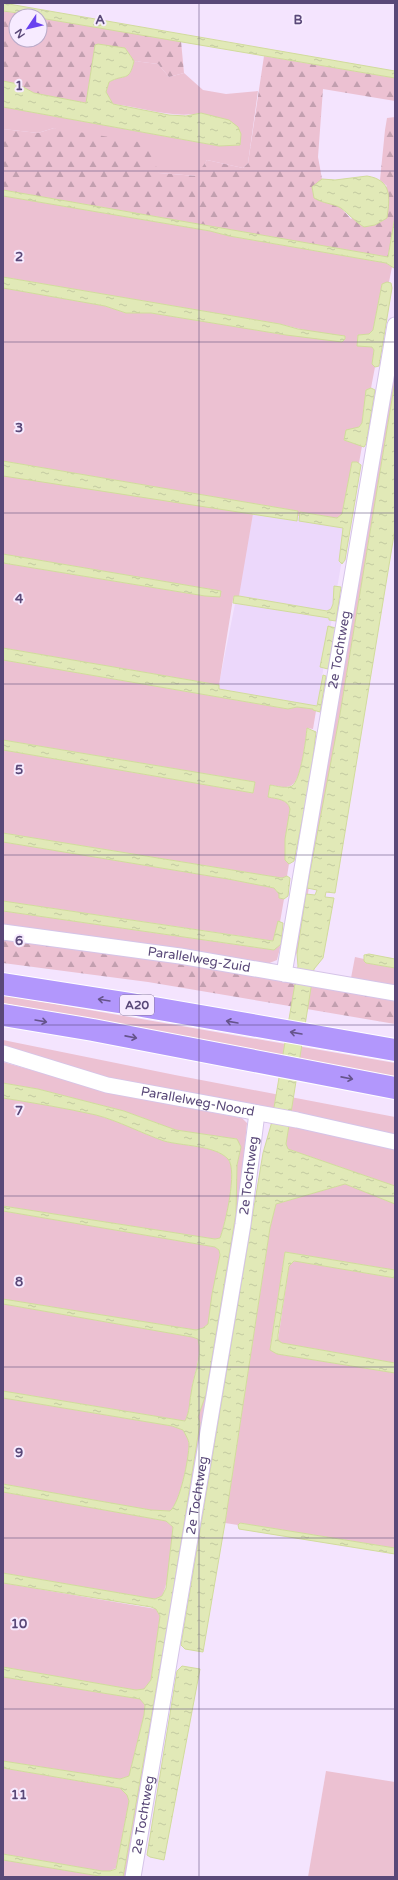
<svg xmlns="http://www.w3.org/2000/svg" width="398" height="1880" font-family="'Varela Round',sans-serif">
<style>
.residential{fill:#ecd8fb}
.green{fill:#ecc1d2}
.forest{fill:url(#forest-firs)}
.water{fill:url(#water-ripples);stroke:#d1db9c}
.lines{fill:none;stroke-linecap:round;stroke-linejoin:round}
.minor-casing{stroke:#d5c4e8;stroke-width:17}
.motorway-casing{stroke:#fff;stroke-width:24}
.minor{stroke:#fff;stroke-width:15}
.motorway{stroke:#b297fc;stroke-width:22}
.oneway{stroke:#66548c}
.grid{fill:none;stroke:#594878;stroke-width:1;stroke-opacity:0.55}
.labels{text-anchor:middle;dominant-baseline:central;stroke-width:4;stroke-linejoin:round;paint-order:stroke}
.shield{fill:#f7ebff;stroke:#8879a0;stroke-width:1}
.shield-label{font-size:12px;font-weight:bold;fill:#594878}
.street-label{font-size:13px;fill:#594878;stroke:#f7ebff}
.grid-label{font-size:13px;text-anchor:middle;font-weight:bold;fill:#594878;stroke:#f7ebff;stroke-width:4;stroke-linejoin:round;paint-order:stroke}
</style>
<defs>
<pattern id="forest-firs" width="22" height="20" patternUnits="userSpaceOnUse"><rect width="22" height="20" fill="#ecc1d2"/><path d="M5 1l3.5 6h-7zM16 11l3.5 6h-7z" fill="#c29faf"/></pattern>
<pattern id="water-ripples" width="26" height="14" patternUnits="userSpaceOnUse"><rect width="26" height="14" fill="#e1e9b7"/><path d="M2 4q2-2 4 0t4 0M15 11q2-2 4 0t4 0" fill="none" stroke="#c3c9a1"/></pattern>
</defs>
<rect width="100%" height="100%" fill="#f4e4fe"/>
<!-- residential -->
<path class="residential" d="M253,514L296,521L298,516L348,524L317,706L218,689Z"/>
<!-- green -->
<g class="green">
<path d="M134,61L158,64L169,77L184,73L203,90L226,94L258,91L248,163L243,168L207,160L197,176L159,173L54,128L38,133L3,129V107L219,146L240,145L201,113C171,119 143,107 113,104L106,92L109,82C125,73 129,83 134,61Z"/>
<path d="M3,196L210,231L229,236L386,263L392,267L389,282L382,284L373,330L369,334L358,335L357,345L372,347L374,350L372,364L375,367L371,388L366,390L362,423C358,429 349,433 344,440L362,446L359,463H352L342,514L337,518L300,512V516H298V511L3,461V288L105,306L126,313H151L286,335L320,334L280,324L3,277Z"/>
<path d="M395,358V381L340,714L297,954L294,951Z"/>
<path d="M3,473L253,514L239,596H234L233,599L219,685L3,648V563L205,596L221,591L3,554Z"/>
<path d="M3,660L288,709L297,707L313,709V710L316,711L313,729L307,728C306,739 301,780 292,785C286,789 277,786 271,785L268,797C277,799 288,799 290,809L285,839V860L289,864L287,876L282,878L3,833V750L253,793L255,782L3,740Z"/>
<path d="M3,842L228,879L274,888L279,894V898L284,899L280,922L278,921L274,941L3,901Z"/>
<path d="M3,911L274,950L281,944L277,960L267,964L3,926Z"/>
<path d="M355,957L364,959L366,963L395,968V985L351,978Z"/>
<path d="M3,995L395,1063V1077L3,1003Z"/>
<path d="M3,1040L175,1075L395,1117V1135L337,1121L115,1081L68,1068L4,1046Z"/>
<path d="M3,1062L119,1095L242,1118L247,1123L244,1155V1203L131,1877H123L171,1605L200,1423L198,1417L206,1393L236,1213L237,1165L240,1152L237,1139L176,1130L124,1111L38,1089L3,1083Z"/>
<path d="M3,1098C34,1103 65,1108 96,1115C119,1121 141,1133 164,1141C181,1146 215,1145 228,1159C238,1170 225,1225 220,1238L215,1239L3,1206Z"/>
<path d="M291,1125L395,1148V1186L288,1149L286,1144L288,1128Z"/>
<path d="M345,1184L395,1204V1270L285,1252L270,1349L277,1354L395,1373V1548L240,1523L238,1525L225,1523L270,1228L276,1204Z"/>
<path d="M3,1211L215,1247L219,1250L220,1256L208,1324L203,1328L196,1330L3,1299Z"/>
<path d="M295,1261L395,1278V1363L282,1343L278,1340L289,1265Z"/>
<path d="M3,1304L198,1338C202,1358 193,1375 191,1394C189,1404 190,1411 185,1421L3,1391Z"/>
<path d="M3,1398L172,1426L183,1430C185,1434 189,1440 189,1444C189,1458 180,1503 170,1511L151,1510L3,1484Z"/>
<path d="M3,1492L166,1521L173,1527C172,1547 170,1578 162,1596L155,1599L3,1573Z"/>
<path d="M3,1583L156,1609L160,1616L151,1680L144,1689L136,1690L3,1667Z"/>
<path d="M3,1677L140,1699L145,1705L144,1715L129,1776L120,1779L3,1761Z"/>
<path d="M3,1768L120,1788L127,1795L129,1801L116,1868L110,1871H102L3,1854Z"/>
<path d="M326,1771L395,1782V1877H308Z"/>
<path d="M3,1860L105,1877H3Z"/>
</g>
<!-- forest -->
<g class="forest">
<path d="M3,11L31,16H16V40H40V18L181,41L184,73L169,77L158,64L134,61L125,48L95,45L86,103L34,93L18,84L3,81Z"/>
<path d="M264,56L395,78V101L323,89L318,157L322,179L312,187L342,209L351,219L387,186L380,180L385,130L387,118L395,117V216L388,257L3,190V129L38,133L54,128L146,143L159,173L196,176L207,160L243,168L248,163Z"/>
<path d="M3,939L156,958L395,1000V1024L148,982L3,963Z"/>
</g>
<!-- water -->
<g class="water">
<path d="M3,3L395,71V78L40,18V16L3,11Z"/>
<path d="M98,44L125,48L134,61C129,83 125,73 109,82L106,92L113,104L169,115L186,116L201,113L229,120L238,127L241,134L240,145L219,146L3,107V81L18,84L34,93L86,103L95,45Z"/>
<path d="M367,176C392,180 390,197 387,218L375,225L364,227C355,222 348,213 341,208C332,203 324,204 314,198L312,187L322,179L335,180Z"/>
<path d="M3,190L388,257L395,216V266L394,268L386,263L229,236L210,231L3,196Z"/>
<path d="M3,277L280,324L298,329L345,336V339L342,342L286,335L151,313H126L105,306L3,288Z"/>
<path d="M387,282L391,283L392,288L379,366L375,367L372,364L374,350L372,347L357,346L358,335L369,334L373,330L382,284Z"/>
<path d="M395,381V529L335,893L326,892L325,897L334,898L323,958L314,969L286,1144L288,1149L395,1186V1204L345,1184L276,1204L270,1228L225,1523L203,1652L185,1649L181,1645L263,1153L271,1125L298,966L297,954L306,894L315,895L317,890L307,888L340,714Z"/>
<path d="M371,388L375,390L366,444L364,447L344,440L346,430L359,427L362,423L366,390Z"/>
<path d="M3,461L298,511L297,521L3,476Z"/>
<path d="M352,462H357L361,465L345,560L342,564L339,561L343,528L299,521L300,512L337,518L342,514Z"/>
<path d="M3,554L221,591L220,597L205,596L3,563Z"/>
<path d="M334,586L341,587L336,621L329,620V618L233,603L234,596H239L327,611L331,609L333,604Z"/>
<path d="M328,626L336,628L328,669L320,667Z"/>
<path d="M3,648L219,685V689L317,706L323,675L326,676L320,712L313,710V709L297,707L288,709L3,660Z"/>
<path d="M307,728L316,732L310,781L294,861L289,864L285,860V839L290,809C288,799 277,799 268,797L270,785C277,786 286,789 292,786C301,780 306,739 307,728Z"/>
<path d="M3,740L255,782L253,793L3,750Z"/>
<path d="M3,833L282,878L287,876L290,878L288,896L284,899L279,898V894L274,888L228,879L3,842Z"/>
<path d="M3,901L273,941L278,921L283,923L281,944L274,950L3,911Z"/>
<path d="M369,954L395,959V968L366,963L364,961V955Z"/>
<path d="M3,1083L38,1089L124,1111L176,1130L237,1139L241,1147L237,1165L236,1213L206,1394L198,1417L200,1423L171,1605L123,1877H105L3,1860V1854L102,1871H110L116,1869L129,1801L127,1795L120,1788L3,1768V1761L120,1779L129,1776L144,1715L145,1705L140,1699L3,1677V1667L136,1690L144,1689L151,1680L160,1616L156,1609L151,1607L3,1583V1573L155,1599L162,1596L166,1588L173,1527L166,1521L3,1492V1484L151,1510L170,1511C180,1503 189,1458 189,1444C189,1440 185,1434 183,1430L172,1426L3,1398V1391L185,1421C190,1411 189,1404 191,1394C193,1375 203,1358 198,1339L192,1337L3,1304V1299L196,1330L203,1328L208,1324L212,1294L220,1255L219,1250L215,1247L3,1211V1206L215,1239L220,1238C225,1225 238,1170 228,1159C215,1145 181,1146 164,1141C141,1133 119,1121 96,1115C65,1108 34,1103 3,1098Z"/>
<path d="M285,1252L395,1270V1278L294,1261L289,1266L278,1335V1340L282,1343L395,1363V1373L277,1354L270,1350Z"/>
<path d="M240,1523L395,1548V1554L239,1529L238,1525Z"/>
<path d="M182,1666L200,1669L164,1860L150,1857L147,1855L177,1671Z"/>
</g>
<g class="lines">
<defs>
<g id="minor">
<path id="s1" d="M3,932L180,956L395,993"/>
<path id="s2" d="M284,974L395,325"/>
<path id="s3" d="M3,1053L107,1085L297,1120L395,1142"/>
<path id="s4" d="M133,1877L243,1224L257,1113"/>
</g>
<g id="motorway">
<path d="M3,984L131,1004L395,1050"/>
<path d="M3,1015L93,1030L395,1088"/>
</g>
</defs>
<!-- minor casing -->
<use href="#minor" class="minor-casing"/>
<!-- motorway casing -->
<use href="#motorway" class="motorway-casing"/>
<!-- minor -->
<use href="#minor" class="minor"/>
<!-- motorway -->
<use href="#motorway" class="motorway"/>
</g>
<!-- one-way arrows -->
<defs><path id="oneway-shaft" d="M-6 0H5M1.5-3L5.5 0L1.5 3" fill="none" stroke-width="1.6" stroke-linecap="round" stroke-linejoin="round"/></defs>
<g class="oneway">
<use href="#oneway-shaft" transform="translate(104 1000) rotate(-171)"/>
<use href="#oneway-shaft" transform="translate(41 1021) rotate(10)"/>
<use href="#oneway-shaft" transform="translate(232 1022) rotate(-170)"/>
<use href="#oneway-shaft" transform="translate(296 1033) rotate(-170)"/>
<use href="#oneway-shaft" transform="translate(131 1037) rotate(11)"/>
<use href="#oneway-shaft" transform="translate(347 1078) rotate(11)"/>
</g>
<!-- grid -->
<path class="grid" d="M199,3V1877M3,171H395M3,342H395M3,513H395M3,684H395M3,855H395M3,1025H395M3,1196H395M3,1367H395M3,1538H395M3,1709H395"/>
<g class="labels">
<!-- shield labels -->
<rect class="shield" x="120" y="995" width="34" height="20" rx="3"/>
<g class="shield-label">
<text x="137" y="1005">A20</text>
</g>
<!-- street labels -->
<g class="street-label">
<text stroke="none"><textPath href="#s2" startOffset="329">2e Tochtweg</textPath></text>
<text stroke="none"><textPath href="#s1" startOffset="198">Parallelweg-Zuid</textPath></text>
<text stroke="none"><textPath href="#s3" startOffset="201">Parallelweg-Noord</textPath></text>
<text stroke="none"><textPath href="#s4" startOffset="711">2e Tochtweg</textPath></text>
<text stroke="none"><textPath href="#s4" startOffset="387">2e Tochtweg</textPath></text>
<text stroke="none"><textPath href="#s4" startOffset="63">2e Tochtweg</textPath></text>
</g>
</g>
<g class="grid-label">
<text x="100" y="24">A</text>
<text x="298" y="24">B</text>
<text x="19" y="90">1</text>
<text x="19" y="261">2</text>
<text x="19" y="432">3</text>
<text x="19" y="603">4</text>
<text x="19" y="774">5</text>
<text x="19" y="945">6</text>
<text x="19" y="1115">7</text>
<text x="19" y="1286">8</text>
<text x="19" y="1457">9</text>
<text x="19" y="1628">10</text>
<text x="19" y="1799">11</text>
</g>
<!-- border -->
<rect width="398" height="1880" fill="none" stroke="#594878" stroke-width="8"/>
<!-- north arrow -->
<g transform="translate(28 28) rotate(235)"><circle r="19" fill="#f7ebff" stroke="#b8aac9"/>
<path d="M0-3L7 15L0 10L-7 15Z" fill="#6941ef"/>
<text y="-6" font-size="11" font-weight="bold" text-anchor="middle" fill="#594878">N</text>
</g>
</svg>
